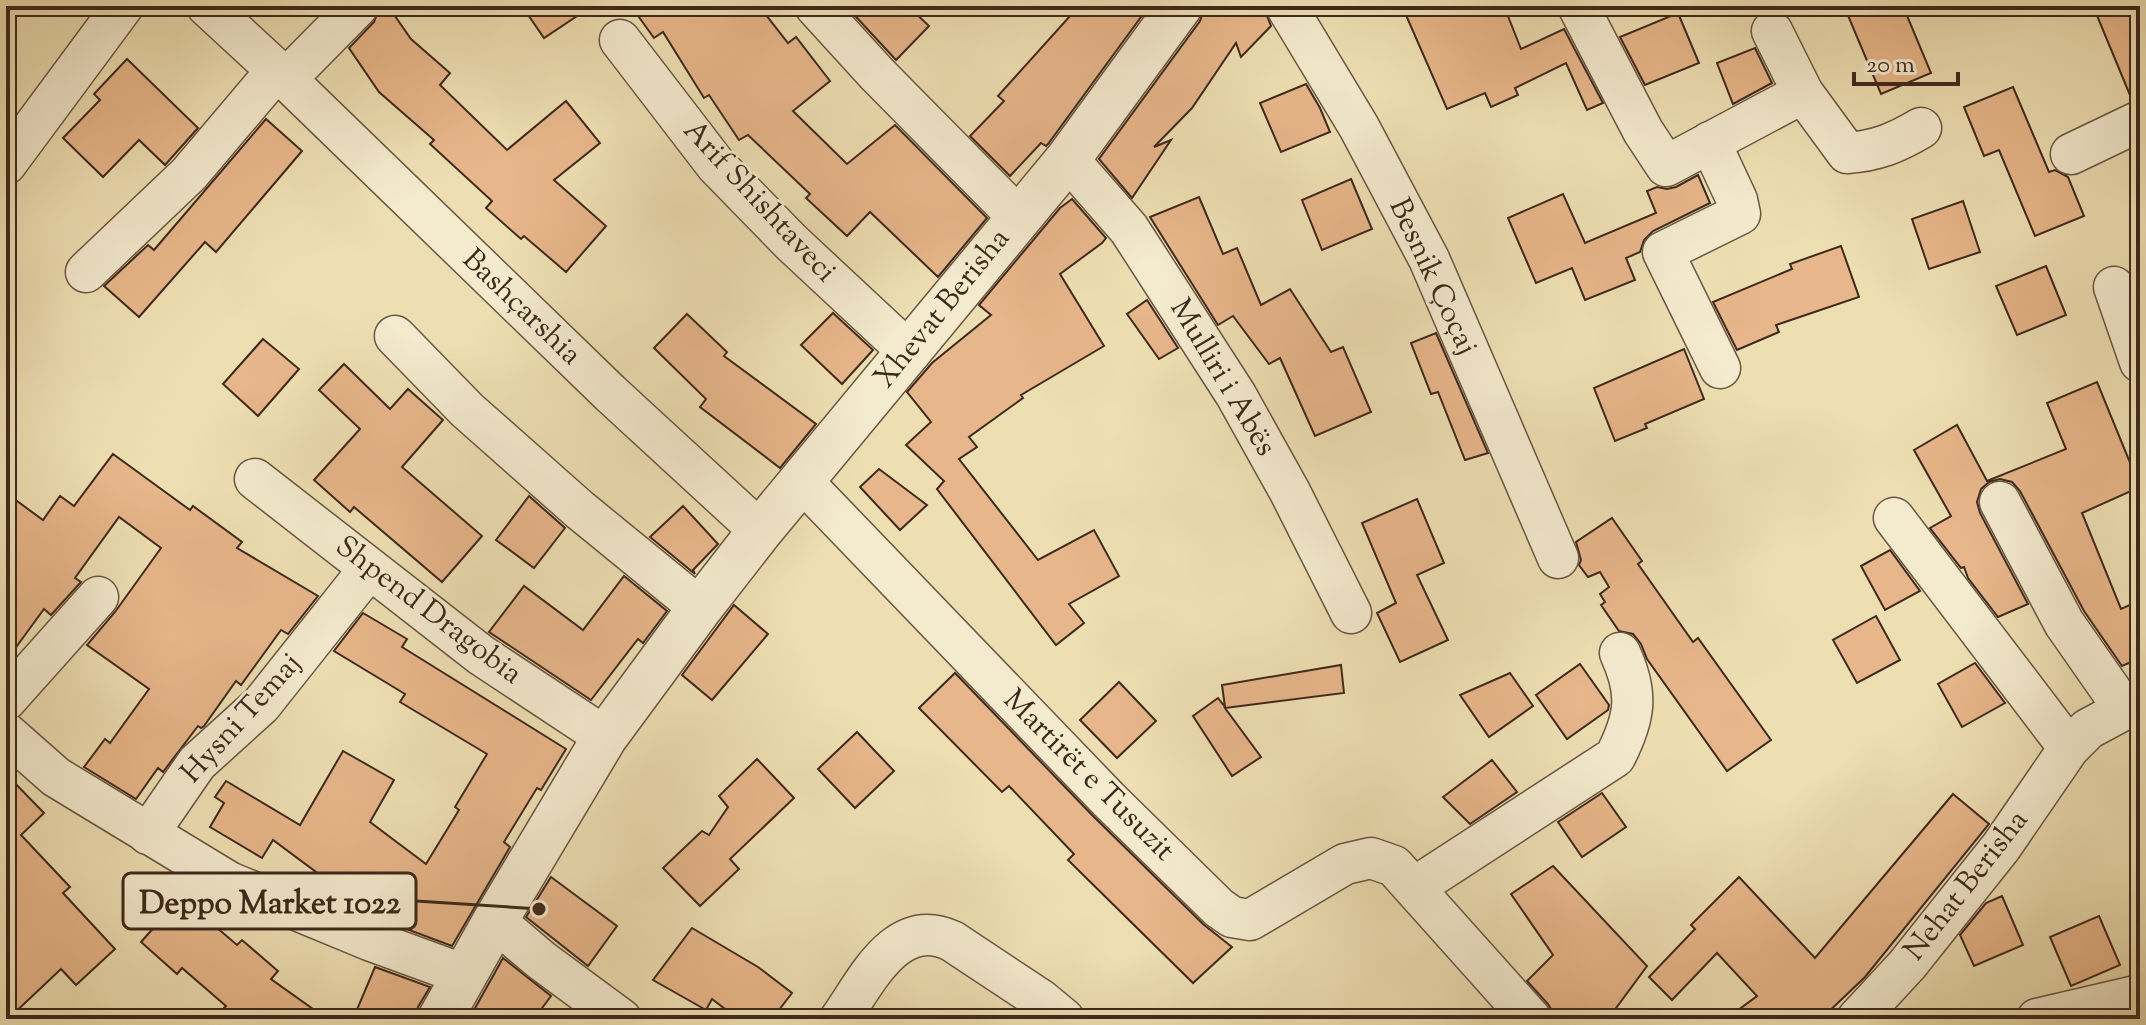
<svg xmlns="http://www.w3.org/2000/svg" width="2146" height="1025" font-family="'Sorts Mill Goudy',serif">
<style>
.building{fill:#e7b68a;stroke:#3e291d;stroke-width:2}
.lines{fill:none;stroke-linecap:round;stroke-linejoin:round}
.minor-casing{stroke:#6a5642;stroke-width:43}
.tertiary-casing{stroke:#6a5642;stroke-width:47}
.minor{stroke:#f4eace;stroke-width:40}
.tertiary{stroke:#f4eace;stroke-width:44}
.labels{text-anchor:middle;dominant-baseline:central;stroke-width:6;stroke-linejoin:round;paint-order:stroke}
.street-label{font-size:30px;fill:#3e291d;stroke:#f4eace}
.leader{fill:none;stroke:#3e291d;stroke-width:3}
.callout-dot{fill:#3e291d;stroke:#f4eace;stroke-width:3}
.callout{fill:#f4eace;stroke:#3e291d;stroke-width:3}
.callout-label{font-size:32px;text-anchor:middle;font-weight:bold;fill:#3e291d}
</style>
<rect width="100%" height="100%" fill="#eedfb3"/>
<filter id="stains"><feTurbulence type="fractalNoise" baseFrequency=".0025" numOctaves="4"/><feColorMatrix values="0 0 0 0 .2 0 0 0 0 .09 0 0 0 0 .02 0 0 0 .5 -.17"/></filter>
<radialGradient id="worn" r=".72"><stop offset=".6" stop-color="#630" stop-opacity="0"/><stop offset="1" stop-color="#630" stop-opacity=".3"/></radialGradient>
<!-- building -->
<g class="building">
<path d="M380,6H388L411,39L450,73L440,85L507,150L566,101L600,143L554,180L606,226L566,272L524,236L521,239L486,208L492,201L430,144L434,140L379,92L349,48L374,22Z"/>
<path d="M522,6H592L544,38Z"/>
<path d="M631,6H759L788,43L796,37L830,81L793,111L847,164L895,125L987,218L938,277L870,212L847,236L806,198L810,194L748,135L739,140L709,95L704,98L663,32L654,38Z"/>
<path d="M846,6H908L929,26L896,60Z"/>
<path d="M1079,6H1149L1048,144L1046,146L1041,143L1010,176L970,136L1004,101L998,96Z"/>
<path d="M1205,6H1263L1271,26L1241,57L1236,43L1192,108L1154,147L1171,140L1132,198L1099,159L1200,21Z"/>
<path d="M1402,6H1504L1521,49L1564,29L1603,103L1587,110L1566,63L1515,88L1518,95L1491,107L1485,93L1447,109Z"/>
<path d="M1844,6H1903L1931,73L1881,94Z"/>
<path d="M2093,6H2140V98L2132,100Z"/>
<path d="M1678,13L1699,63L1645,85L1620,37Z"/>
<path d="M1755,48L1772,83L1733,104L1717,63Z"/>
<path d="M127,59L198,128L165,165L139,140L103,177L63,138L100,100L94,94Z"/>
<path d="M1306,84L1320,108L1330,132L1281,152L1260,103Z"/>
<path d="M2013,87L2049,172L2055,170L2068,177L2084,216L2035,236L1999,150L1984,156L1964,107Z"/>
<path d="M266,119L302,151L216,252L205,242L139,317L104,286L148,245L154,250Z"/>
<path d="M1698,175L1710,203L1653,231L1644,240L1640,252L1626,258L1635,280L1585,300L1572,268L1536,283L1508,218L1563,194L1585,243L1656,213L1647,191L1657,187L1667,189L1676,187Z"/>
<path d="M1351,179L1372,229L1322,250L1302,200Z"/>
<path d="M1199,197L1223,254L1237,248L1261,305L1290,289L1331,352L1343,347L1371,412L1315,436L1280,358L1269,364L1233,316L1218,325L1150,217Z"/>
<path d="M1072,199L1106,238L1102,243L1060,274L1104,346L1021,395L1023,398L969,437L977,447L959,459L1038,560L1094,530L1119,576L1069,604L1084,623L1056,645L937,489L944,481L906,445L931,422L907,392L932,363L991,315L979,305L1060,208Z"/>
<path d="M1963,201L1980,252L1929,269L1912,219Z"/>
<path d="M1841,246L1859,297L1776,325L1779,332L1737,350L1713,302L1792,269L1790,264Z"/>
<path d="M2046,266L2066,315L2017,335L1996,286Z"/>
<path d="M1147,300L1178,348L1159,359L1127,314Z"/>
<path d="M833,313L873,350L842,384L801,345Z"/>
<path d="M687,314L727,352L724,356L816,424L780,468L700,407L706,399L654,348Z"/>
<path d="M1436,333L1488,453L1465,460L1438,392L1431,394L1411,343Z"/>
<path d="M263,339L299,369L258,416L223,384Z"/>
<path d="M1684,349L1704,399L1645,424L1647,428L1615,441L1594,388Z"/>
<path d="M344,364L390,409L408,389L443,420L402,467L482,536L442,582L354,507L350,512L314,480L360,429L319,390Z"/>
<path d="M2097,382L2140,487L2082,513L2121,609L2132,604L2140,622V658L2122,666L2084,611L2020,491L2012,482L2000,479L1989,482L1981,489L1977,502L1980,513L2028,604L1998,617L1968,578L1964,567L1961,568L1930,528L1951,516L1914,450L1957,425L1987,481L2066,449L2047,403Z"/>
<path d="M113,454L190,510L193,506L242,542L237,548L318,596L288,634L281,630L241,685L236,681L204,726L201,728L198,726L163,772L158,768L136,799L84,767L105,739L110,743L149,689L87,645L115,612L161,548L119,517L75,578L81,582L51,615L44,609L6,661V493L43,520L60,496L74,506Z"/>
<path d="M879,469L927,505L900,530L860,487Z"/>
<path d="M529,496L565,528L534,568L496,540Z"/>
<path d="M1417,499L1444,563L1417,575L1448,640L1400,662L1377,613L1396,603L1362,523Z"/>
<path d="M683,506L718,544L693,570L695,574L650,537Z"/>
<path d="M1612,518L1642,561L1638,564L1693,642L1698,638L1771,740L1727,771L1647,659L1641,644L1633,634L1619,631L1601,605L1605,602L1600,594L1609,587L1600,572L1588,577L1579,565L1581,560L1576,542Z"/>
<path d="M1890,550L1920,591L1885,610L1861,566Z"/>
<path d="M624,576L667,611L643,643L638,639L591,700L489,632L524,586L583,630Z"/>
<path d="M734,605L768,634L712,700L682,675Z"/>
<path d="M363,613L407,639L402,647L566,749L541,790L537,788L504,842L510,847L452,946L393,924L396,918L342,877L335,886L273,840L262,858L210,827L224,803L215,797L226,781L300,825L343,751L394,780L370,822L426,864L459,810L455,807L487,754L400,702L405,694L334,651Z"/>
<path d="M1876,616L1900,660L1857,683L1833,640Z"/>
<path d="M1975,663L2005,703L1962,727L1938,684Z"/>
<path d="M1580,664L1609,705L1608,710L1567,739L1536,695Z"/>
<path d="M1341,665L1344,693L1225,708L1261,757L1232,776L1193,716L1218,698L1225,707L1222,685Z"/>
<path d="M955,673L1092,815L1203,924L1232,947L1193,983L1068,860L1074,854L1009,786L1002,792L919,708Z"/>
<path d="M1510,673L1533,706L1489,737L1460,695Z"/>
<path d="M1119,682L1156,721L1117,758L1080,720Z"/>
<path d="M857,732L894,771L855,808L818,769Z"/>
<path d="M757,759L794,798L730,859L739,869L700,906L663,868L702,831L709,835L728,807L719,796Z"/>
<path d="M1492,760L1517,792L1470,824L1443,797Z"/>
<path d="M6,774L44,813L21,835L70,887L63,893L115,949L76,985L61,969L8,1019H6Z"/>
<path d="M1602,793L1626,827L1582,857L1558,822Z"/>
<path d="M1953,794L1989,824L1865,977L1821,1019H1726L1757,996L1717,953L1672,1000L1649,977L1695,929L1691,925L1739,877L1815,958Z"/>
<path d="M1553,866L1647,966L1608,1019H1557L1548,1004L1527,981L1553,955L1511,894Z"/>
<path d="M551,877L617,926L588,966L526,917Z"/>
<path d="M2002,896L2023,945L1974,966L1960,935L1986,903Z"/>
<path d="M181,897L237,945L242,940L278,971L271,979L327,1019H213L226,1006L182,968L177,974L141,942Z"/>
<path d="M2099,916L2120,965L2071,986L2050,937Z"/>
<path d="M692,928L758,967L792,993L772,1019H738L712,999L706,1010L653,980Z"/>
<path d="M503,958L551,996L534,1019H469Z"/>
<path d="M375,967L430,987L418,1007L415,1019H353Z"/>
</g>
<g class="lines">
<defs>
<g id="minor">
<path d="M207,6L286,79L610,393L760,531"/>
<path d="M815,6L877,74L1018,217"/>
<path d="M1286,6L1359,127L1429,259L1558,558"/>
<path d="M1578,6L1643,131L1666,166L1803,93"/>
<path d="M1772,31L1803,93L1847,153C1876,151 1896,143 1921,128"/>
<path d="M620,40L716,165L791,242L910,353"/>
<path d="M286,79L358,6"/>
<path d="M1710,142L1737,200L1740,214L1663,252L1720,368"/>
<path d="M2071,154L2140,121"/>
<path d="M1068,159L1129,229L1236,395L1290,492L1351,613"/>
<path d="M6,164L123,6"/>
<path d="M86,272L189,174L277,70"/>
<path d="M2114,287L2140,362"/>
<path d="M395,336L467,410L580,510L700,608"/>
<path d="M255,479L481,655L605,737"/>
<path d="M802,481L1108,799L1219,908L1232,917L1250,920L1345,864L1371,858L1394,866L1531,1019"/>
<path d="M2000,502L2064,623L2124,709"/>
<path d="M1894,518L2069,748"/>
<path d="M6,700L98,597"/>
<path d="M6,733L56,777L229,882L369,940L465,975"/>
<path d="M148,834L197,763L261,705L369,569"/>
<path d="M1415,887L1615,757C1635,718 1639,694 1620,653"/>
<path d="M495,921L541,960L621,1019"/>
<path d="M840,1019C867,981 896,915 952,941L1041,1000L1064,1019"/>
<path d="M1857,1019L1907,965L2001,847L2069,748L2088,729L2140,701"/>
<path d="M2037,1019L2140,995"/>
</g>
<path id="tertiary" d="M440,1019L495,921L605,737L700,608L760,531L1068,159L1180,6"/>
</defs>
<!-- minor casing -->
<use href="#minor" class="minor-casing"/>
<!-- tertiary casing -->
<use href="#tertiary" class="tertiary-casing"/>
<!-- minor -->
<use href="#minor" class="minor"/>
<!-- tertiary -->
<use href="#tertiary" class="tertiary"/>
</g>
<g class="labels">
<!-- street labels -->
<g class="street-label">
<text transform="translate(759 202) rotate(47)">Arif Shishtaveci</text>
<text transform="translate(1432 277) rotate(65)">Besnik Çoçaj</text>
<text transform="translate(521 308) rotate(44)">Bashçarshia</text>
<text transform="translate(943 309) rotate(-51)">Xhevat Berisha</text>
<text transform="translate(1222 378) rotate(59)">Mulliri i Abës</text>
<text transform="translate(428 611) rotate(37)">Shpend Dragobia</text>
<text transform="translate(242 719) rotate(-48)">Hysni Temaj</text>
<text transform="translate(1088 776) rotate(45)">Martirët e Tusuzit</text>
<text transform="translate(1967 886) rotate(-52)">Nehat Berisha</text>
</g>
</g>
<!-- callouts -->
<path class="leader" d="M539 909L416 901"/>
<circle class="callout-dot" cx="539" cy="909" r="8"/>
<rect class="callout" x="123" y="873" width="293" height="56" rx="8"/>
<g class="callout-label">
<text x="270" y="913">Deppo Market 1022</text>
</g>
<!-- margin -->
<rect width="2146" height="1025" fill="none" stroke="#eedfb3" stroke-width="32"/>
<rect x="8" y="8" width="2130" height="1009" fill="none" stroke="#3e291d" stroke-width="4"/>
<rect x="16" y="16" width="2114" height="993" fill="none" stroke="#3e291d" stroke-width="2"/>
<!-- scale -->
<path d="M1854 72v12h104v-12" fill="none" stroke="#3e291d" stroke-width="4"/>
<text x="1866" y="72" font-size="24" fill="#3e291d" stroke="#f4eace" stroke-width="6" paint-order="stroke">20 m</text>
<rect width="100%" height="100%" filter="url(#stains)"/>
<rect width="100%" height="100%" fill="url(#worn)"/>
</svg>
